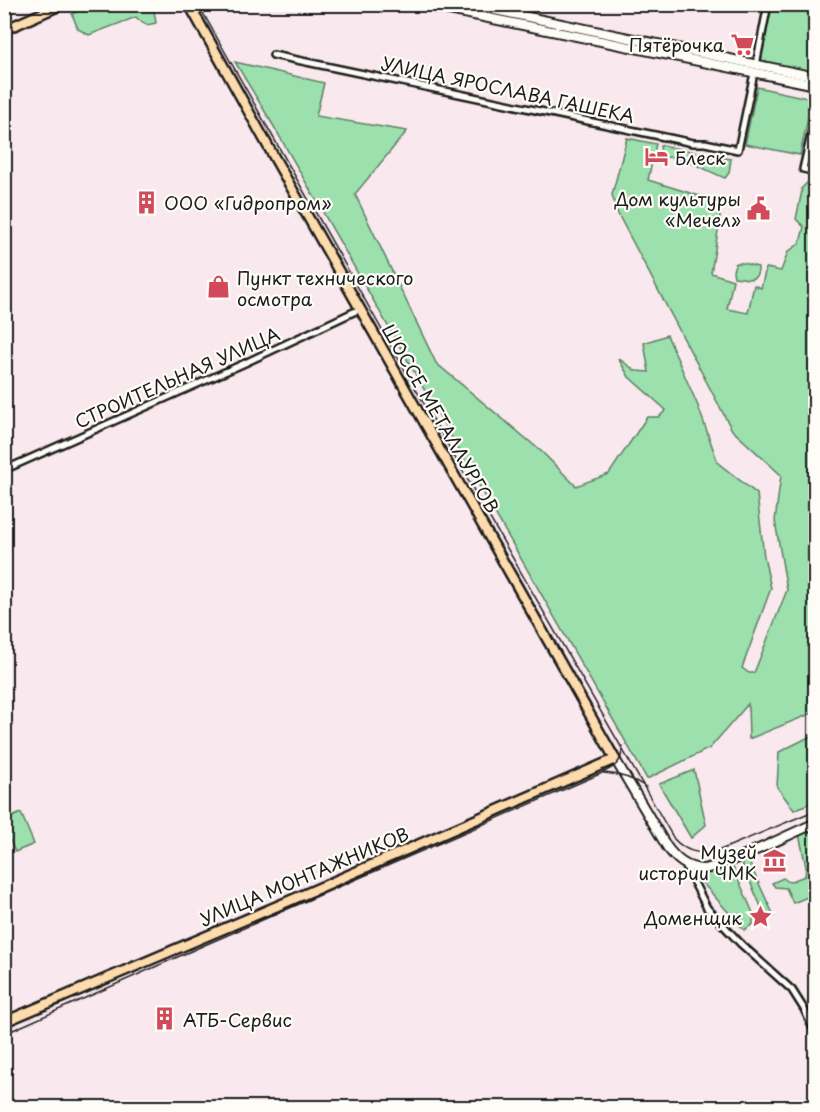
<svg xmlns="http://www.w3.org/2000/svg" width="820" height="1112" font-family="'Playpen Sans',sans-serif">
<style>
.green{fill:#9be0ad;stroke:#5c7e64;stroke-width:1.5}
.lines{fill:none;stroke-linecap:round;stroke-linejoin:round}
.minor-casing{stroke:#1c1c1c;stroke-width:10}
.secondary-casing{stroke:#1c1c1c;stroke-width:12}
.primary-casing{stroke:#1c1c1c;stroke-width:13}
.minor{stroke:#fdfcf7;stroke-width:5}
.secondary{stroke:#fdfcf7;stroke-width:8}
.primary{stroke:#fedbac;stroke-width:8}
.tram{stroke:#1c1c1c;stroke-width:1.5}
.labels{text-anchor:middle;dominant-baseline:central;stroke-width:4.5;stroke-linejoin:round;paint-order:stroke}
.poi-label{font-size:18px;fill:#1c1c1c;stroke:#fdfcf7;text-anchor:end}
.street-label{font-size:18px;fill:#1c1c1c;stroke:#fdfcf7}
</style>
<rect width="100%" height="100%" fill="#f9e8ed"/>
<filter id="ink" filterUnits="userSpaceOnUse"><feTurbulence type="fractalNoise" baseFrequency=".0167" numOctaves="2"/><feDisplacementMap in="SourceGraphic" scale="12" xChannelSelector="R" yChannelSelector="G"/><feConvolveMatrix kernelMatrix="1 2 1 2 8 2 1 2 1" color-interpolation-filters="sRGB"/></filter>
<g filter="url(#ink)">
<!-- green -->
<g class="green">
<path d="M90,5H153L156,23L147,25L139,20L136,17L89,35L78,29L72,14Z"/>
<path d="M771,5H815V73L759,61Z"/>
<path d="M235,62L324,83L316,116L407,131L355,194L436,363L542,452L576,486L609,474L647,417H659L666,410L629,377L618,358L636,371L649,372L644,343L667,335L698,406L718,463L757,494L764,557L771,588L742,668L749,673H754L787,590L775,521L781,475L732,430L618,214L612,195L627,138L656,144L648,180L703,197L714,202L720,209V219L711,273L733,280L727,309L748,313L754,285L761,288L766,268L781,271L788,252L800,243L804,227L796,219L802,191L801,189L810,180L815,181L816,315L814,316L816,350V460L808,556L816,558L815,712L749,739L748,704L710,748L647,779L273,125Z"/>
<path d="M757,87L812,99L800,155L745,144Z"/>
<path d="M660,145L731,159L729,173L725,178C705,170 683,156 661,157Z"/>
<path d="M737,263H743L758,267C759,284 745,278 734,277L733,271L735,264Z"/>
<path d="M815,734V801L794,810L777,787L779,752Z"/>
<path d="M694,770L706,825L691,838L659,784Z"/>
<path d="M21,813L34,844L15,852L5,829V820Z"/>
<path d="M815,829V894L793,903L786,888L775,887L772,883L783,878L789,882L805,876L806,867L799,834Z"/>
<path d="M747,858L774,916L769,915L767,912L763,911L741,861Z"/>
<path d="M732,865L754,915L753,919V924L744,930L700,880L701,876Z"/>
</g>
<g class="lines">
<defs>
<g id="minor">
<path d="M273,55L693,143H705L738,150L754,73"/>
<path d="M756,65L768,4"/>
<path d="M816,113L803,169L816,172"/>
<path d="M4,470L245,363L360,309"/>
<path d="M685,865L707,908L741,944L792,990L804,1009L816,1035"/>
</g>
<g id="secondary">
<path d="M420,4L816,85"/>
<path d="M466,4L816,77"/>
<path d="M615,759L667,847C676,859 686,868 702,869C709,869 717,865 724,863C756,852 785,836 816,823"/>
</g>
<g id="primary">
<path d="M4,30L63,4"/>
<path d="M4,1022L289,901L615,759L274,157L189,4"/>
</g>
</defs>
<!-- minor casing -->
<use href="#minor" class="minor-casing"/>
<!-- secondary casing -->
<use href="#secondary" class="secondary-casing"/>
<!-- primary casing -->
<use href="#primary" class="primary-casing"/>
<!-- minor -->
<use href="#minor" class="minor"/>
<!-- secondary -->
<use href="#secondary" class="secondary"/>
<!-- primary -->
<use href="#primary" class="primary"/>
<!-- tram -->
<g class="tram">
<path d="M198,4L387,339L674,839C685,851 697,854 713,853L816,810"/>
<path d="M604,773C618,774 634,779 646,787"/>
<path d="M4,1034L200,947L602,773C615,767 623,762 622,746"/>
</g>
</g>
</g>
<!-- icons -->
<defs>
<symbol id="supermarket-bare" viewBox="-9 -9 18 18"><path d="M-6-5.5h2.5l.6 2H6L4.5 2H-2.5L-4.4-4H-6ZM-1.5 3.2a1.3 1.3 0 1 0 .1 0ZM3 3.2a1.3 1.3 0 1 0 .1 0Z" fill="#d1495b" stroke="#fdfcf7" stroke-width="2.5" paint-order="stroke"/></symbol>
<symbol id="hotel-bare" viewBox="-9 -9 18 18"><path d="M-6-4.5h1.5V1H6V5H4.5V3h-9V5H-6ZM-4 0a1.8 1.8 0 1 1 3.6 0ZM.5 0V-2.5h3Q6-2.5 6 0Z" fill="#d1495b" stroke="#fdfcf7" stroke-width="2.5" paint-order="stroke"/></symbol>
<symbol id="building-bare" viewBox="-9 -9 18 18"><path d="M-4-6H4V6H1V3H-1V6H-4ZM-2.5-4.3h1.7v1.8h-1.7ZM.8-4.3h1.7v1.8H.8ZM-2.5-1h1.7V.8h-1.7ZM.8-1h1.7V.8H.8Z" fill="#d1495b" stroke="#fdfcf7" stroke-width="2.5" paint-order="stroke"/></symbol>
<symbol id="civic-bare" viewBox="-9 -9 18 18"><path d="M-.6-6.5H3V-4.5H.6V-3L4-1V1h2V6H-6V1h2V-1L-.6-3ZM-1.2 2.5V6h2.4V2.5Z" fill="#d1495b" stroke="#fdfcf7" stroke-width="2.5" paint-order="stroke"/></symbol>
<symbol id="shop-bare" viewBox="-9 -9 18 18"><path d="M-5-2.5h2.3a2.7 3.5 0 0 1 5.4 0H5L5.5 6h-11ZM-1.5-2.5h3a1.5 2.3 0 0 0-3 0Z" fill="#d1495b" stroke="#fdfcf7" stroke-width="2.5" paint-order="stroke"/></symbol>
<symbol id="museum-bare" viewBox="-9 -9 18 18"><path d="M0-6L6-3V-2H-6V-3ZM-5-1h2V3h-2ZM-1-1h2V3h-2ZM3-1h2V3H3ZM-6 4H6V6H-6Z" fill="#d1495b" stroke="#fdfcf7" stroke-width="2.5" paint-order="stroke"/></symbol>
<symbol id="sight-bare" viewBox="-9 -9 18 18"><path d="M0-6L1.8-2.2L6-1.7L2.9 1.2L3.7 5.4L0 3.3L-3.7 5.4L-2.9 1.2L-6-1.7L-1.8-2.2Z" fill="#d1495b" stroke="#fdfcf7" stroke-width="2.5" paint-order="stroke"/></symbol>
</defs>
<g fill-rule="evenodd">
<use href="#supermarket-bare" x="726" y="28" width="33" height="33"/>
<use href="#hotel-bare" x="640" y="140" width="33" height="33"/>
<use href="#building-bare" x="130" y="186" width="33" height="33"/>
<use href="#civic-bare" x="742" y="192" width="33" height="33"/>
<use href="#shop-bare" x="202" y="270" width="33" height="33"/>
<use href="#museum-bare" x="758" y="844" width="33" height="33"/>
<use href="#sight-bare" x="744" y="900" width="33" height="33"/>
<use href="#building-bare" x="148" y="1002" width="33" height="33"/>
</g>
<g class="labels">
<!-- poi labels -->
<g class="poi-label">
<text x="724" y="44">Пятёрочка</text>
<text x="675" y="157" text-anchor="start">Блеск</text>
<text x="741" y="198">Дом культуры<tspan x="741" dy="21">«Мечел»</tspan></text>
<text x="164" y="202" text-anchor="start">ООО «Гидропром»</text>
<text x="237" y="277" text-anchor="start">Пункт технического<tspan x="237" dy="21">осмотра</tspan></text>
<text x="757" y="851">Музей<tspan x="757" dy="21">истории ЧМК</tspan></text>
<text x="742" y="917">Доменщик</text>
<text x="183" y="1019" text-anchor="start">АТБ-Сервис</text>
</g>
<!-- street labels -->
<g class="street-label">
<text transform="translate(508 89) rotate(12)">УЛИЦА ЯРОСЛАВА ГАШЕКА</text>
<text transform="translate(177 377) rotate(-24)">СТРОИТЕЛЬНАЯ УЛИЦА</text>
<text transform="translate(441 418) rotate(60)">ШОССЕ МЕТАЛЛУРГОВ</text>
<text transform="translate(304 876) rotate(-23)">УЛИЦА МОНТАЖНИКОВ</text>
</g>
</g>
<!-- margin -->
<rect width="820" height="1112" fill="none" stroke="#fdfcf7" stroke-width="24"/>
<rect x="12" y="12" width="796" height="1088" fill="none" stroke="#1c1c1c" stroke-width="2" filter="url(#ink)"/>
</svg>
